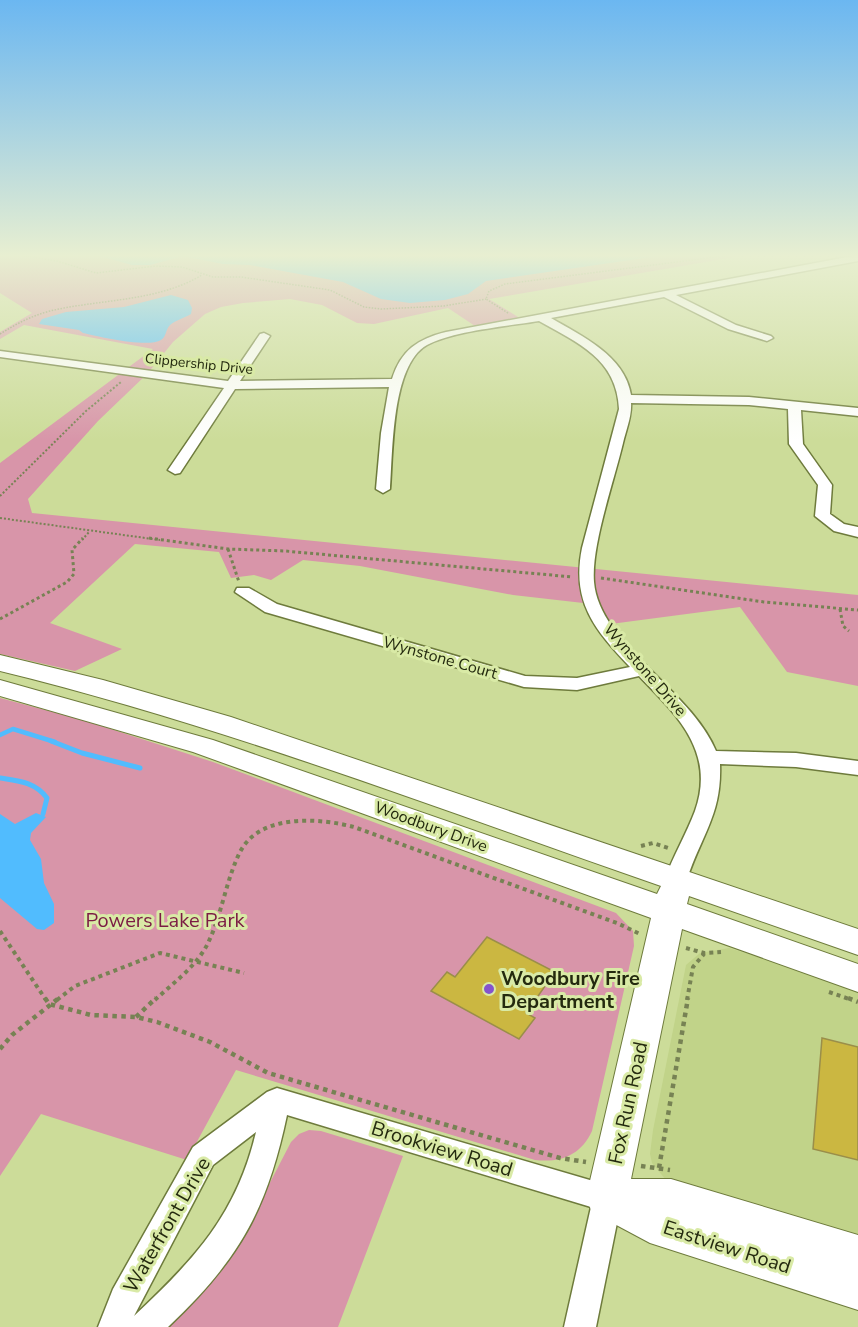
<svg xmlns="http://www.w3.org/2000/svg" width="858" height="1327" font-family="'Nunito Sans',sans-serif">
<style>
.built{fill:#c1d389}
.green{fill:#d895a9}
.water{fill:#51bcfe}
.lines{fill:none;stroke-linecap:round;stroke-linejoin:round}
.stream-far1{stroke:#51bcfe;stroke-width:4.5}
.stream{stroke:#51bcfe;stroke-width:5}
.building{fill:#cbb741;stroke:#9a8e4a;stroke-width:1.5}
.street-casing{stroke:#6e7b3c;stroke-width:3}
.secondary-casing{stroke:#6e7b3c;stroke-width:2}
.path-far4{stroke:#778254;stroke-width:1.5;stroke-dasharray:1.5 1.5;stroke-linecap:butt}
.path-far3{stroke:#778254;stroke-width:2;stroke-dasharray:2 2;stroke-linecap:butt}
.path-far2{stroke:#778254;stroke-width:3;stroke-dasharray:3 3;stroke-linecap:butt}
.path-far1{stroke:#778254;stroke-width:4;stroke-dasharray:4 4;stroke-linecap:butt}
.path{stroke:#778254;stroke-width:4.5;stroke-dasharray:4.5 4.5;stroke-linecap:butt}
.street{fill:#fff;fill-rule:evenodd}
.secondary{fill:#fff;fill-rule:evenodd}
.poi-dot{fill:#8553cc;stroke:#d9eaa6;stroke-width:2}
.labels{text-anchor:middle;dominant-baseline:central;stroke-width:6;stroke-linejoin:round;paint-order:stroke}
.far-street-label{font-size:14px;fill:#242a0f;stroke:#d9eaa6}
.street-label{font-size:16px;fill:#242a0f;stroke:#d9eaa6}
.near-park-label{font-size:20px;fill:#7b1c44;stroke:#d9eaa6}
.near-poi-label{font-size:20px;font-weight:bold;fill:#242a0f;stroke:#d9eaa6;text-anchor:start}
.near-street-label{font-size:20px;fill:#242a0f;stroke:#d9eaa6}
</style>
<rect width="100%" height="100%" fill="#ccdc99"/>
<!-- built -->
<path class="built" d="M729,948L858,989V1240L666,1180L652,1163L650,1154L653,1130L686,965L700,953Z"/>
<!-- green -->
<g class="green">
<path d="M0,255H747L489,299L523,320L478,328L448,308L374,324L357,323L322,305L290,299L243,303L221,307L205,314L173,342L147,374L98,421L28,499L32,513L858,595V686L787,672L740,607L603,625L592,604L513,595L360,566L303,560L271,580L254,575L231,578L219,552L135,544L50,623L122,649L75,671L0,654V463L153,349L24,325L0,339V332L32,313L0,293Z"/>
<path d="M0,698L83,720L213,762L616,913L633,931L634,946L592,1131C581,1155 561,1163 535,1160L236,1070L187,1160L41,1114L0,1176Z"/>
<path d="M309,1130L321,1131L403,1156L338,1327H167L248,1225L291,1142L299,1134Z"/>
</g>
<!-- water -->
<g class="water">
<path d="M96,255H665L486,281L468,294L445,300L410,303L381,299L343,282L250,265L223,264L183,256L150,265H132Z"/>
<path d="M171,295L188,300L192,308L191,314C184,318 176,320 170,325C165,330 167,336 161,340C148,348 100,337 83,333L79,330L39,324L42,319L66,312L124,307Z"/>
<path d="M36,813L46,817L31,833L30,840L41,859L44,883L54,904V923L44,930L37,929L0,898V814L15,824Z"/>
</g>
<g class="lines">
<!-- stream-far1 -->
<path class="stream-far1" d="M0,735L13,729L55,742"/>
<!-- stream -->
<g class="stream">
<path d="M51,741L82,753L140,768"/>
<path d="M0,778C19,781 35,782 47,798L43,814"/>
</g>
</g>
<!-- building -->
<g class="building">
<path d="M487,937L555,972L526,1013L535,1018L519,1039L431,991L447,972L455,977Z"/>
<path d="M822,1038L858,1047V1160L813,1149Z"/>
</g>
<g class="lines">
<defs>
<g id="street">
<path d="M858,255V261L676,295L736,325L771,336L773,338L767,341L728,329L664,297L551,318C582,336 625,356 631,395L749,397L858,408V416L801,410L803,444L832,485L830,514L844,524L858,527V537L834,531L815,516L818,485L789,444L788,409L749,405L631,403C632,416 626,430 623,443C614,481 591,546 594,582C599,644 691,690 716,751L796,753L858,761V775L796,767L720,764C722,814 702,834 687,879L684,885L676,887L668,885L665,879C673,856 686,835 695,811C716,752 677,715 639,676L577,690L524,687L265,612L235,592L237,588H249L277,604L525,676L577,678L630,667C595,630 571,602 582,548L619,409C617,359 578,343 539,321C509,326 453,331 427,345C391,365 393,453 390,489L383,493L376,489L381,433L389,387L235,389L180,473L175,474L168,470L224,388L0,357V351L228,381L260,334L264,333L270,336L240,381L392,379C401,350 418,339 446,332Z"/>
<path d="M277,1088L617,1188L622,1198L596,1327H564L591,1207L287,1115C267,1210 239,1260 168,1327H98L113,1289L193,1147L267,1092ZM256,1132C237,1214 194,1260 134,1316L213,1165Z"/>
</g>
<path id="secondary" d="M0,655L103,680L231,717L858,929V955L689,896L687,904L858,964V992L682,929L631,1179H671L858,1235V1310L650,1243L592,1212L586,1198L651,918L193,752L0,696V680L213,740L657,894L661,886C442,810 225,726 0,671Z"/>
</defs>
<!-- street casing -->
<use href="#street" class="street-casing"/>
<!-- secondary casing -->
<use href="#secondary" class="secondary-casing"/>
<!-- path-far4 -->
<g class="path-far4">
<path d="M21,255L57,261L96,273L156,266L182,267L213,277H241L330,290L364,307L381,309L444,306L486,299"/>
<path d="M508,313L486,299L489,291L505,284L731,255"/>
<path d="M0,334C16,324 31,316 50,311C100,299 157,302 202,275"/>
</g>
<!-- path-far3 -->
<g class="path-far3">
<path d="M0,496L86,411L121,382"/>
<path d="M0,518L160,540"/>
<path d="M82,540L89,532"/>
</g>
<!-- path-far2 -->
<g class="path-far2">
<path d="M149,538L228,549L285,551L573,577"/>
<path d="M228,549L239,582"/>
<path d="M601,578L764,602L858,610"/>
<path d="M840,609L843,626L849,631"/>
<path d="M0,619L67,582L74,574L72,550L83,538"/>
</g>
<!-- path-far1 -->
<g class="path-far1">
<path d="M641,846L653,843L671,849"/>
<path d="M0,931L46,1000"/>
<path d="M686,948L704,953L721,952"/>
<path d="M829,992L852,1000"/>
<path d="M57,1000L75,986L160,953L244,973"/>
<path d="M155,1000C173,983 197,966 208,943C222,914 226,880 240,852C260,813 320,818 354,827L617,923L640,934"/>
<path d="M687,1000L693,967L704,954"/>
</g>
<!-- path -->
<g class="path">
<path d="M45,998L49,1004L91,1015L136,1017L157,1022L210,1042L268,1073L560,1158L586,1162"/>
<path d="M848,998L858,1002"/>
<path d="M136,1017L156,998"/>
<path d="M0,1049L12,1035L59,998"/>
<path d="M641,1166L670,1170"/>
<path d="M659,1168L688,998"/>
</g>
<!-- street -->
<use href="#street" class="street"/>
<!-- secondary -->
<use href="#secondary" class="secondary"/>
</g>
<!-- sky -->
<linearGradient id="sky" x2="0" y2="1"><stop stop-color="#6bb7f1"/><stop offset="0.58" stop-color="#e8efd1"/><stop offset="1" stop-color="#e8efd1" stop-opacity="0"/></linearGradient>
<rect width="858" height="441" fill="url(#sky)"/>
<!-- markers -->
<circle class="poi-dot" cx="489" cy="989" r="6"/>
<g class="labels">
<!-- far-street labels -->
<g class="far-street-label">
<text transform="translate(199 364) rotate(6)">Clippership Drive</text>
</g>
<!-- street labels -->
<g class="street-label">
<text transform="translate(440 658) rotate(16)">Wynstone Court</text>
<text transform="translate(645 670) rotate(49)">Wynstone Drive</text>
<text transform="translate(431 827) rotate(20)">Woodbury Drive</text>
</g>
<!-- near-park labels -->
<g class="near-park-label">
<text x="165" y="920">Powers Lake Park</text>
</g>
<!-- near-poi labels -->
<g class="near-poi-label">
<text x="501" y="978">Woodbury Fire<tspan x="501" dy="23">Department</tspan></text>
</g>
<!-- near-street labels -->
<g class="near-street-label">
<text transform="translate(628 1103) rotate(-78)">Fox Run Road</text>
<text transform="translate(442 1149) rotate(17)">Brookview Road</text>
<text transform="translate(167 1225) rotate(-60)">Waterfront Drive</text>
<text transform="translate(727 1247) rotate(18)">Eastview Road</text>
</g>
</g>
</svg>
